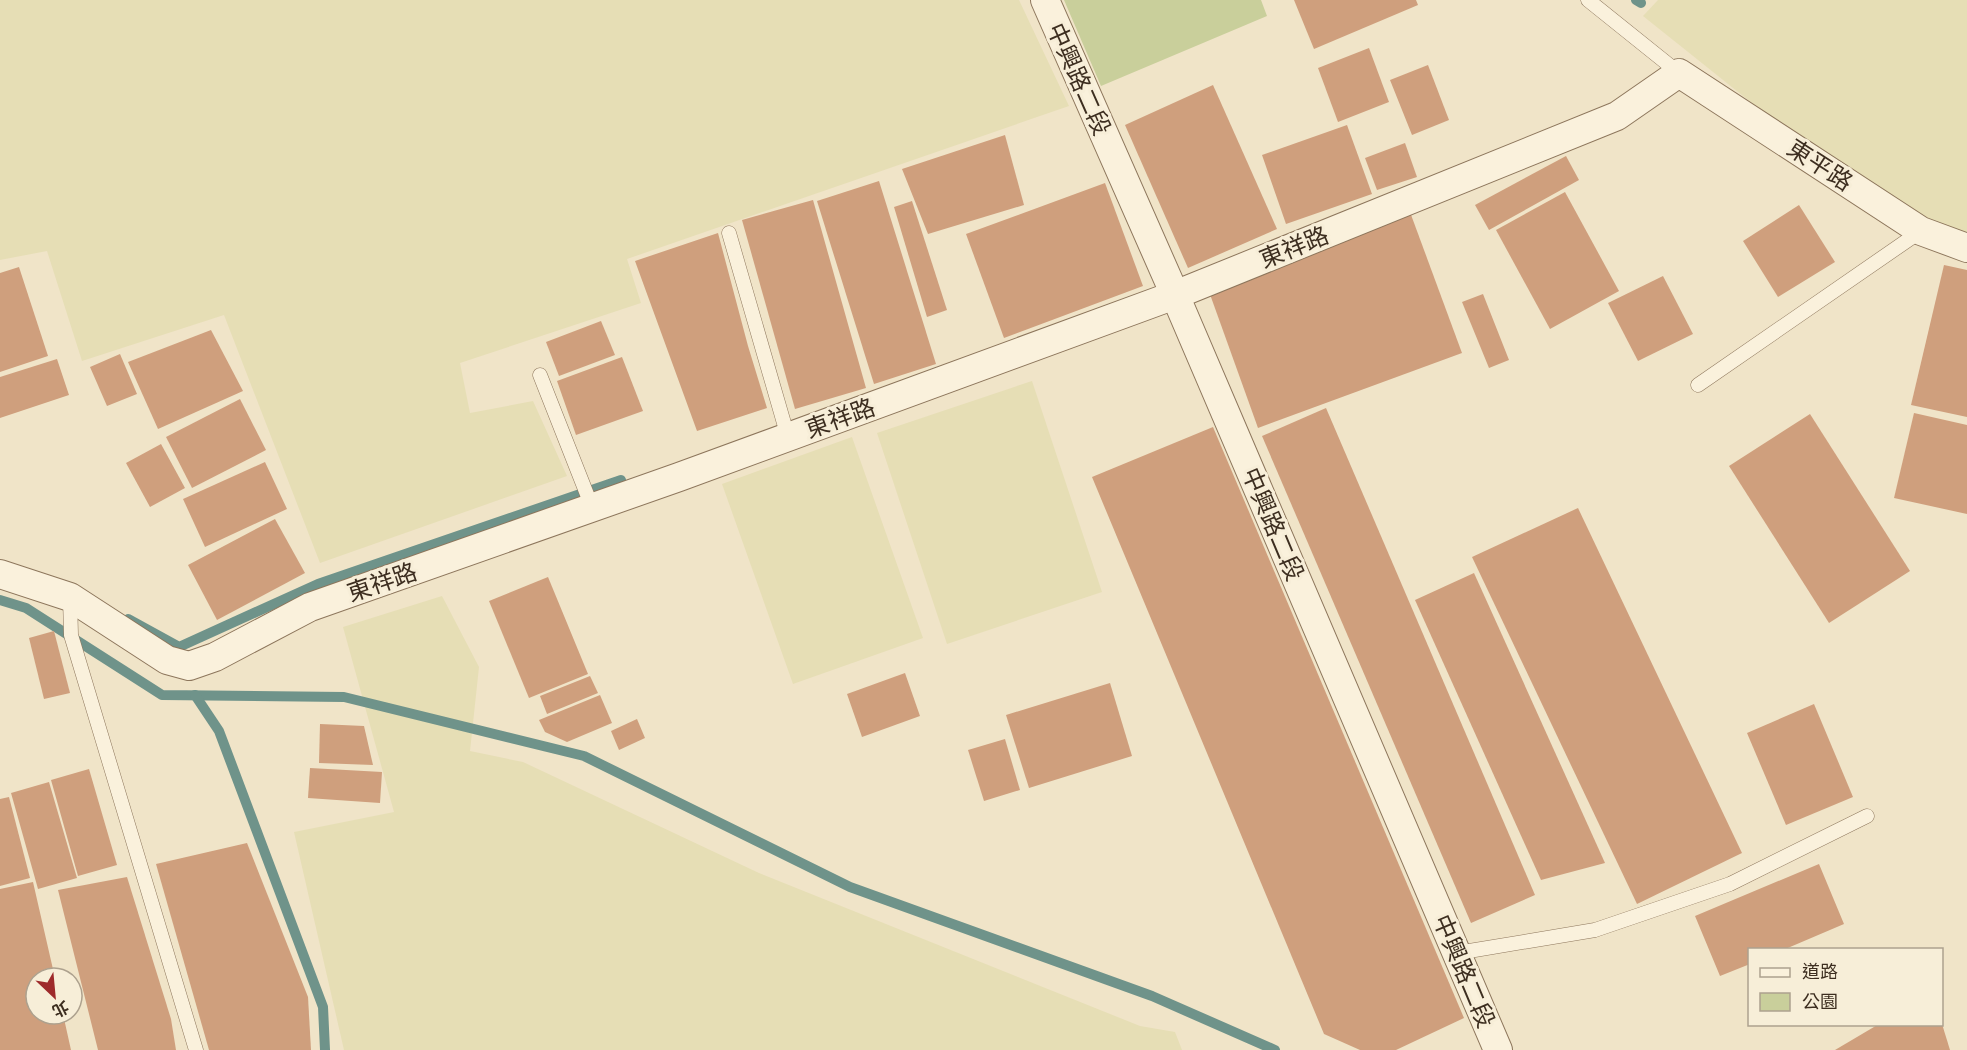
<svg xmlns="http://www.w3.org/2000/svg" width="1967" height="1050" font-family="'Zilla Slab','Noto Sans TC',serif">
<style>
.farmland{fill:#e6deb5}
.green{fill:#c9cf9b}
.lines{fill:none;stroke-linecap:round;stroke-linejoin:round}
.stream{stroke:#6f938a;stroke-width:10}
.building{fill:#cf9f7d}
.service-casing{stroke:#8d765c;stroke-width:15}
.minor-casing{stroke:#8d765c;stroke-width:30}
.service{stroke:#faf1dc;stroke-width:14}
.minor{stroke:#faf1dc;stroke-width:28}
.labels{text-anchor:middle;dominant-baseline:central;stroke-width:6;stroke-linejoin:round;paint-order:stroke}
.street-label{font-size:24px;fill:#3d2e20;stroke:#f7eed8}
</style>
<rect width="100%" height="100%" fill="#f0e4c8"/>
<!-- farmland -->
<g class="farmland">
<path d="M0,0H1019L1069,106L627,259L641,303L460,363L470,413L533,401L567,476L320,563L224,315L82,361L47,251L0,260Z"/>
<path d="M1658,0H1967V238L1958,237L1782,127L1643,16Z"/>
<path d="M1032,381L1102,592L947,644L877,433Z"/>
<path d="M852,437L923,638L793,684L722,484Z"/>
<path d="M442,596L479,667L470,751L523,762L759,873L1140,1026L1175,1032L1182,1050H344L294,832L394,812L343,627Z"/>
</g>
<!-- green -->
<path class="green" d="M1064,0H1261L1267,16L1101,86Z"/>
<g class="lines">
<!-- stream -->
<g class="stream">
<path d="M1636,0L1641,3"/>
<path d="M0,600L26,608L162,695L344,697L584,756L850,887L1152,996L1275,1050"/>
<path d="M128,619L179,647L318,584L621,480"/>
<path d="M195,695L219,731L323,1007L325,1050"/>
</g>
</g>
<!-- building -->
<g class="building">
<path d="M1294,0H1416L1418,5L1314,49Z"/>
<path d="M1369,48L1389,102L1338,122L1318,68Z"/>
<path d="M1428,65L1449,120L1412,135L1390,80Z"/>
<path d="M1213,85L1277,229L1188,268L1125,125Z"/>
<path d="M1347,125L1372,194L1286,224L1262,155Z"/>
<path d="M1005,135L1024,205L928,234L902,169Z"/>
<path d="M1405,143L1417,177L1377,190L1365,158Z"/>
<path d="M1566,156L1579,180L1489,230L1475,205Z"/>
<path d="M879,181L936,364L874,384L817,201Z"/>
<path d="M1105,183L1143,286L1004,338L966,234Z"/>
<path d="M1565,192L1619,291L1550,329L1496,230Z"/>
<path d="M813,200L866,388L795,409L742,220Z"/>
<path d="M912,201L947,310L927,317L894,207Z"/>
<path d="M1799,205L1835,262L1778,297L1743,241Z"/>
<path d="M1410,212L1462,353L1258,428L1207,286Z"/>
<path d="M718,233L748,346L767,408L697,431L635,261Z"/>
<path d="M1944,265L1967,270V417L1911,405Z"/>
<path d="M19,267L48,356L0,372V273Z"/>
<path d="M1663,276L1693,334L1638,361L1608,303Z"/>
<path d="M1483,294L1509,360L1489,368L1462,302Z"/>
<path d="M601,321L615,355L559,376L546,342Z"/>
<path d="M211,330L243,391L158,429L128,362Z"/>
<path d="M120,354L137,394L107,406L90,367Z"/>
<path d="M622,357L643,411L576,435L557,381Z"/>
<path d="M57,359L69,395L0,418V377Z"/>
<path d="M240,399L266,450L192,488L166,437Z"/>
<path d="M1326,408L1535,895L1471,923L1262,436Z"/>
<path d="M1914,413L1967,425V514L1894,498Z"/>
<path d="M1810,414L1910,571L1829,623L1729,466Z"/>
<path d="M1213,427L1464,1018L1396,1050H1360L1324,1034L1092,477Z"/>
<path d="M161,444L185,488L150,507L126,463Z"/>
<path d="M265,462L287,509L205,547L183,499Z"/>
<path d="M1578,508L1742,853L1637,904L1472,557Z"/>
<path d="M275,519L305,573L217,620L188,565Z"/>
<path d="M1474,573L1605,863L1541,880L1415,600Z"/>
<path d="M548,577L588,674L529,698L489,601Z"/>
<path d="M54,631L70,693L44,699L29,638Z"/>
<path d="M905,673L920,716L862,737L847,694Z"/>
<path d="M590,676L598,693L547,714L540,696Z"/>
<path d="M1110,683L1132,756L1029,788L1006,715Z"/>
<path d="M600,695L612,723L567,742L545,732L539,720Z"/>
<path d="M1814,704L1853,797L1786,825L1747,733Z"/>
<path d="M637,719L645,738L619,750L611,731Z"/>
<path d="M320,724L364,726L373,765L319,763Z"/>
<path d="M1005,739L1020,790L984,801L968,750Z"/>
<path d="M310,768L382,772L380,803L308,798Z"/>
<path d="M89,769L117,865L78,876L51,780Z"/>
<path d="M49,782L77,878L38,889L11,793Z"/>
<path d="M9,797L30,878L0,886V799Z"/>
<path d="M247,843L308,997L311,1050H209L156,864Z"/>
<path d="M1819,864L1844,924L1783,950H1750V964L1720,976L1695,916Z"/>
<path d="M127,877L171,1019L176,1050H98L58,890Z"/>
<path d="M33,882L55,978H36V1014H63L71,1050H0V889Z"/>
<path d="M1879,1024H1942L1950,1050H1835Z"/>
</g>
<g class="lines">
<defs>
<g id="service">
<path d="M1588,0L1679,73"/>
<path d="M729,233L788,437"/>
<path d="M540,375L592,507"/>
<path d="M1698,385L1921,231"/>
<path d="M70,597L71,635L196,1050"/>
<path d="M1457,953L1595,930L1730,884L1867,816"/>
</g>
<g id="minor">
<path d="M1045,0L1175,295L1498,1050"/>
<path d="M0,574L70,597L167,660L189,666L215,657L310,607L679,477L1175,295L1617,116L1679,73L1921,231L1967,248"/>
</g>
</defs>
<!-- service casing -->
<use href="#service" class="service-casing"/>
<!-- minor casing -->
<use href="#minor" class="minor-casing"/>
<!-- service -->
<use href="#service" class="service"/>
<!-- minor -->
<use href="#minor" class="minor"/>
</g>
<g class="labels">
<!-- street labels -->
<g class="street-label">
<text transform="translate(1079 79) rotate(66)">中興路二段</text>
<text transform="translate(1820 165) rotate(33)">東平路</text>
<text transform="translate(1294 247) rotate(-22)">東祥路</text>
<text transform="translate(840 418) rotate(-20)">東祥路</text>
<text transform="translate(1273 524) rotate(67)">中興路二段</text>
<text transform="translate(382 582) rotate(-19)">東祥路</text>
<text transform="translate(1464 971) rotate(67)">中興路二段</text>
</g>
</g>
<!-- legend -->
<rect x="1748" y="948" width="195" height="78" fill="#f7eed8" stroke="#ada18e" stroke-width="1.5"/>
<rect x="1760" y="968" width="30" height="9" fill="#faf1dc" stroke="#ada18e" stroke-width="1.5"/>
<text x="1802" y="978" font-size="18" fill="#3d2e20">道路</text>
<rect x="1760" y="993" width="30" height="18" fill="#c9cf9b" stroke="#ada18e" stroke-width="1.5"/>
<text x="1802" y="1008" font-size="18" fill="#3d2e20">公園</text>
<!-- north arrow -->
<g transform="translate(54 996) rotate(154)"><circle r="28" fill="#f7eed8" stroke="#ada18e" stroke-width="1.5"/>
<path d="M0-4.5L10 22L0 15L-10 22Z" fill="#9e2a2b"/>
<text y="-9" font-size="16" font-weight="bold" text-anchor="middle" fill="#3d2e20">北</text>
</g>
</svg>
